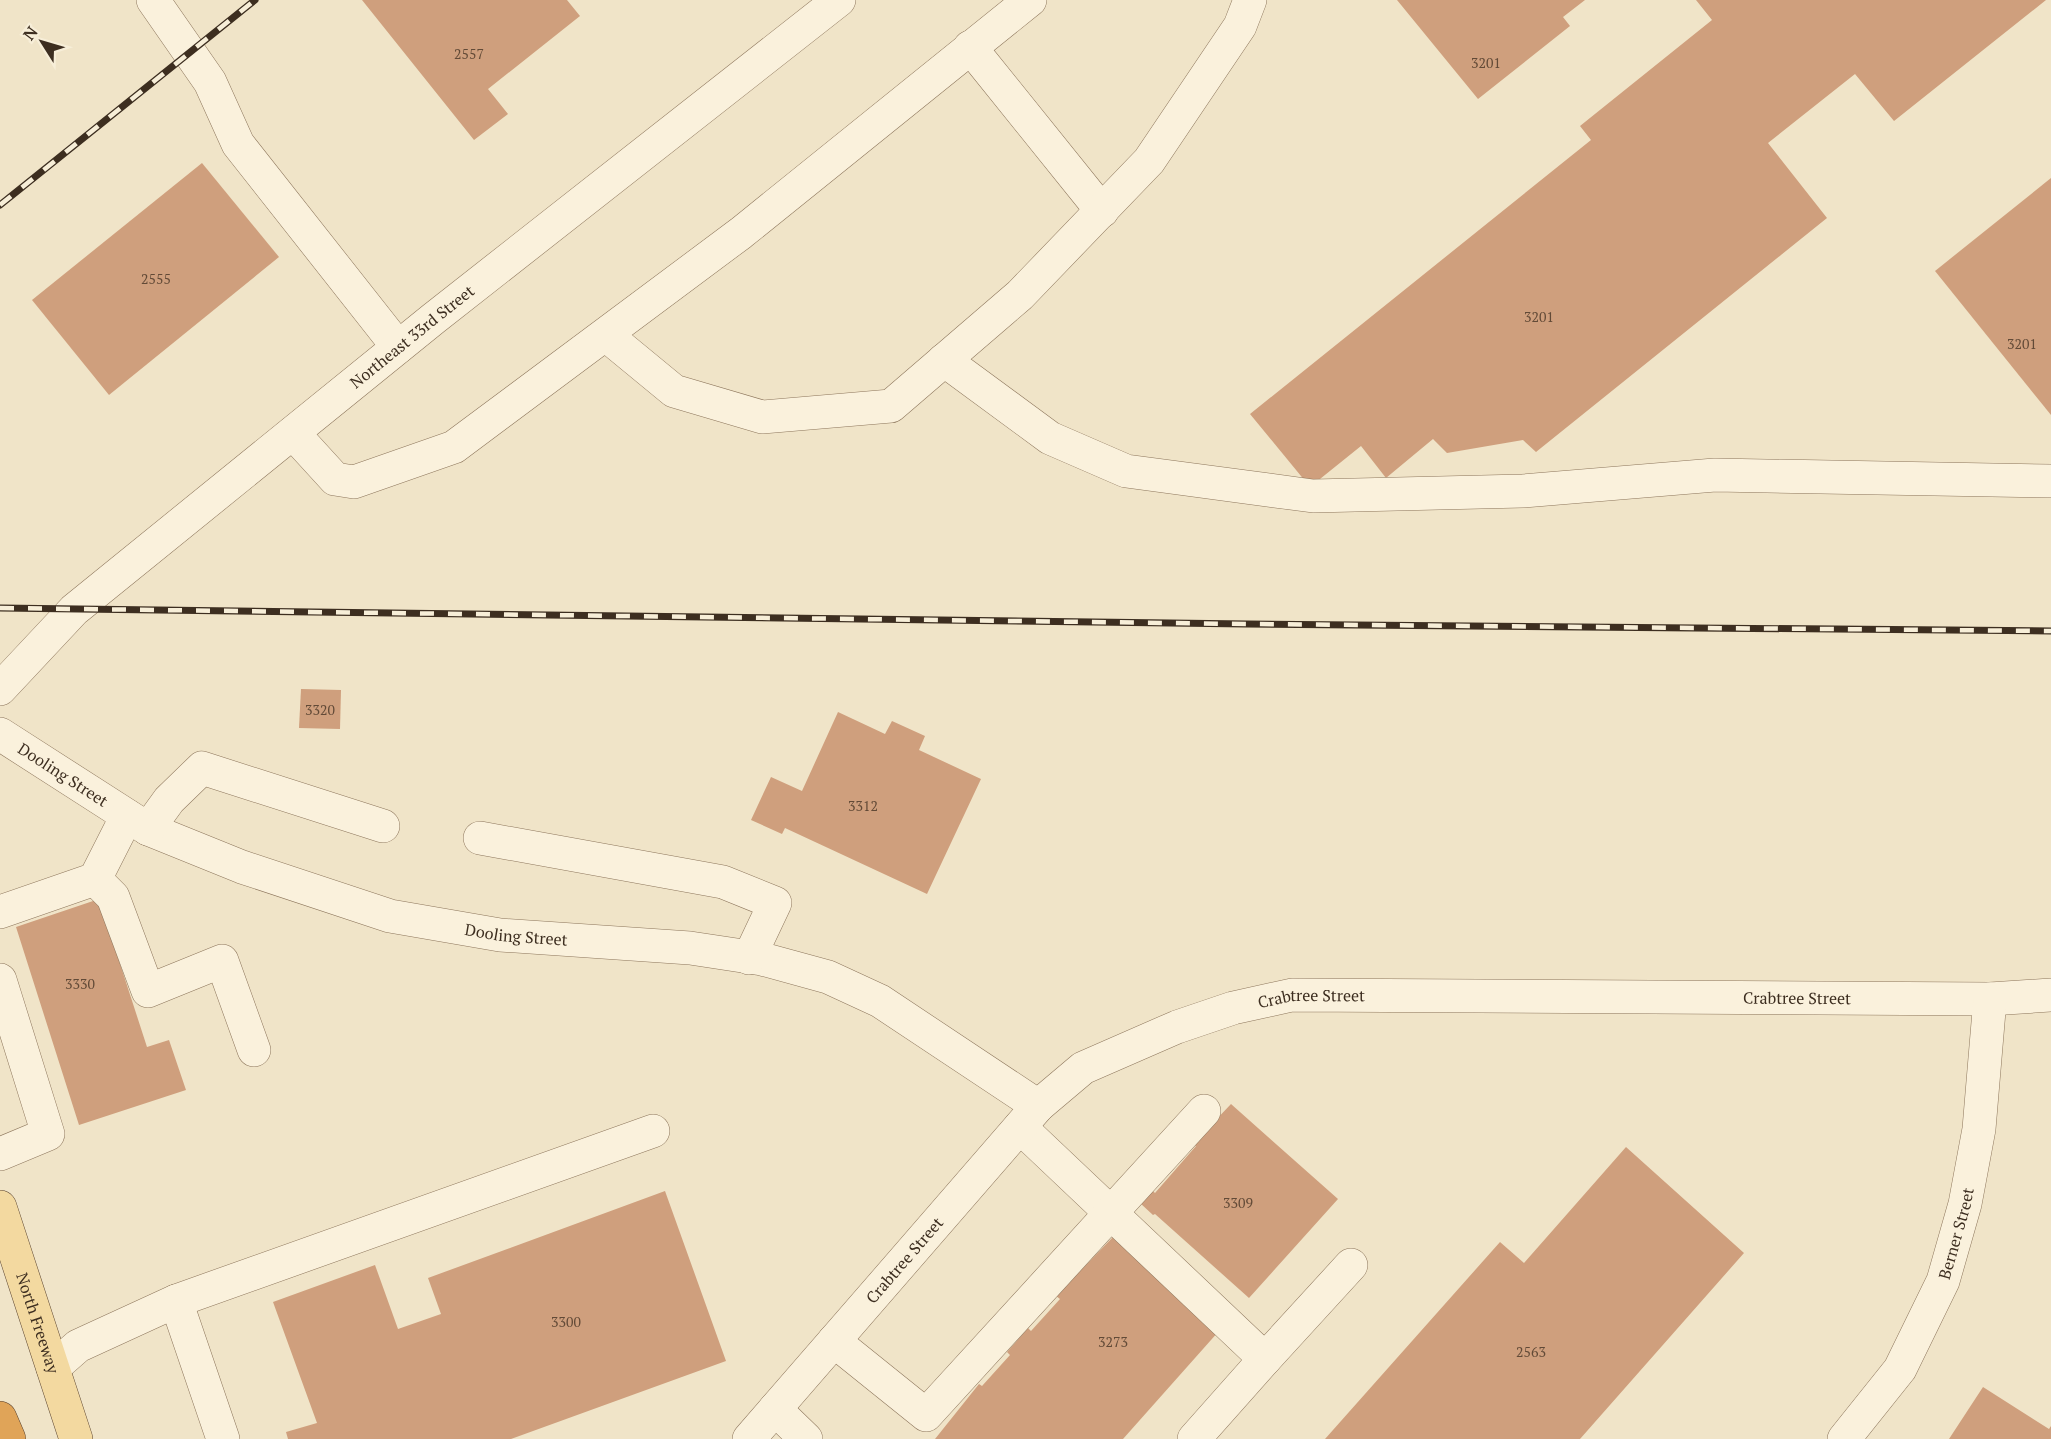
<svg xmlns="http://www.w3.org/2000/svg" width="2051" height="1439" font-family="'PT Serif',serif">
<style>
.building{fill:#cf9f7d}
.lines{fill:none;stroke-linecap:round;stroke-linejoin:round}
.minor-casing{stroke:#8d765c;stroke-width:34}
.major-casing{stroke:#5b4430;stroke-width:34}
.highway-casing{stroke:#5b4430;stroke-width:34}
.minor{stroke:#faf1dc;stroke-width:33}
.major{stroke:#f3d9a0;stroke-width:33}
.highway{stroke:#e0a458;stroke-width:33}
.rail-casing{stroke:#3d2e20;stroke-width:7}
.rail{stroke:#f7eed8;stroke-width:4.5;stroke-dasharray:14;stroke-linecap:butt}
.labels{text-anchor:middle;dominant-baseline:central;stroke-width:5;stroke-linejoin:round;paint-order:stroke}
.number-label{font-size:14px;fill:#624a37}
.street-label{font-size:16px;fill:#3d2e20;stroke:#f7eed8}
</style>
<rect width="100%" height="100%" fill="#f0e4c8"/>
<!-- building -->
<g class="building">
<path d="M362,0H567L580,16L488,89L508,114L474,140Z"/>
<path d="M1397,0H1585L1563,17L1570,26L1478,99Z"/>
<path d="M1696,0H2046L1894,121L1855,74L1768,143L1827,218L1536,452L1523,440L1447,453L1433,439L1386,478L1361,446L1310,487L1250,414L1591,140L1580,126L1712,20Z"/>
<path d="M202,163L279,257L109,395L32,300Z"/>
<path d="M2051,178V415L1935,271Z"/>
<path d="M301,689L341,690L340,729L299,728Z"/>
<path d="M838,712L885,734L892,721L925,736L919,750L981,779L927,894L785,828L782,834L751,820L771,777L802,791Z"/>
<path d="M99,899L147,1047L169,1040L186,1090L79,1125L16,927Z"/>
<path d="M1231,1104L1338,1199L1249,1298L1155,1214L1153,1215L1140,1203L1152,1190L1155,1193L1196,1146L1193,1144Z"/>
<path d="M1626,1147L1744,1253L1580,1439H1325L1500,1242L1524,1263Z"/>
<path d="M665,1191L726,1361L511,1439H288L286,1432L317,1423L273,1302L375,1265L398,1329L441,1314L428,1278Z"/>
<path d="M1113,1237L1219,1331L1123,1439H935L979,1384L982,1386L1010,1355L1007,1352L1028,1328L1031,1331L1060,1299L1056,1296Z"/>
<path d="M1983,1387L2049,1429L2051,1426V1439H1949Z"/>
</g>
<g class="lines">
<defs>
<g id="minor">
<path d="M153,0L210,82L238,144L398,347"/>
<path d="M970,47L1102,211"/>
<path d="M606,335L674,391L762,417L891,406L1020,295L1149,161L1240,26L1250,0"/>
<path d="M944,360L1050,438L1126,471L1313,496L1523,491L1715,475L2051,481"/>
<path d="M293,433L335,479L354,482L454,447L741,233L1030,0"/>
<path id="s1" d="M0,689L74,610L433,319L839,0"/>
<path id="s2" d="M0,734L148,829L242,867L390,916L500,935L690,948L762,959L828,977L880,1001L1038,1106"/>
<path d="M148,829L169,800L202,768L383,826"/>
<path d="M480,838L723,882L775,903L749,958"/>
<path d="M95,879L113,897L148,991L222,961L254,1050"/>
<path d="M0,912L95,879L127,816"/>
<path d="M0,980L48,1134L0,1154"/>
<path d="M1020,1127L1265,1359L1194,1439"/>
<path d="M176,1301L653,1131"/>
<path d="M834,1341L926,1415L1204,1111"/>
<path d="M1265,1359L1351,1265"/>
<path d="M53,1368L78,1346L176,1301L223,1439"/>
<path d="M775,1409L806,1439"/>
<path id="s3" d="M749,1439L1038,1106L1083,1068L1177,1027L1233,1008L1292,995L1990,999L2051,995"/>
<path id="s4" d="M1844,1439L1900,1369L1943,1281L1965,1204L1979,1129L1990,999"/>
</g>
<g id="major">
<path id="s5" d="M0,1207L76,1439"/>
</g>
<path id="highway" d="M0,1418L9,1439"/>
</defs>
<!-- minor casing -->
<use href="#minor" class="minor-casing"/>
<!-- major casing -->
<use href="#major" class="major-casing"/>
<!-- highway casing -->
<use href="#highway" class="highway-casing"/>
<!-- minor -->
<use href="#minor" class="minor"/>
<!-- major -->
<use href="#major" class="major"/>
<!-- highway -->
<use href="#highway" class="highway"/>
<defs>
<g id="rail">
<path d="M0,205L255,0"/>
<path d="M0,608L1247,624L2051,631"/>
</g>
</defs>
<!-- rail casing -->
<use href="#rail" class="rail-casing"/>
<!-- rail -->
<use href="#rail" class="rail"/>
</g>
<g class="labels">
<!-- number labels -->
<g class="number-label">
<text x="469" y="53">2557</text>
<text x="1486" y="62">3201</text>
<text x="156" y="278">2555</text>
<text x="1539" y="316">3201</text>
<text x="2022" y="343">3201</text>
<text x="320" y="709">3320</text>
<text x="863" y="805">3312</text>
<text x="80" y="983">3330</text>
<text x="1238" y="1202">3309</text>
<text x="566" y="1321">3300</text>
<text x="1113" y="1341">3273</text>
<text x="1531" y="1351">2563</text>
</g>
<!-- street labels -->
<g class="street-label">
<text stroke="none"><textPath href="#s1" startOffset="543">Northeast 33rd Street</textPath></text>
<text stroke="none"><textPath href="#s2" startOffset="75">Dooling Street</textPath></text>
<text stroke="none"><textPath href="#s2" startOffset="561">Dooling Street</textPath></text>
<text stroke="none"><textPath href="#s3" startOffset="1227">Crabtree Street</textPath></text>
<text stroke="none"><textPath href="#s3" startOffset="741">Crabtree Street</textPath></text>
<text stroke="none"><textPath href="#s4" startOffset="237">Berner Street</textPath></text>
<text stroke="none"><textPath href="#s3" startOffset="237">Crabtree Street</textPath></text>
<text stroke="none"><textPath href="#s5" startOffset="122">North Freeway</textPath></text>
</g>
</g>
<!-- north arrow -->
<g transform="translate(42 42) rotate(307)" stroke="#f7eed8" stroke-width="4.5" paint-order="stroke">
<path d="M0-4.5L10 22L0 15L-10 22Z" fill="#3d2e20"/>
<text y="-9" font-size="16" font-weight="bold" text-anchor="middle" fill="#3d2e20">N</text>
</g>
</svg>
